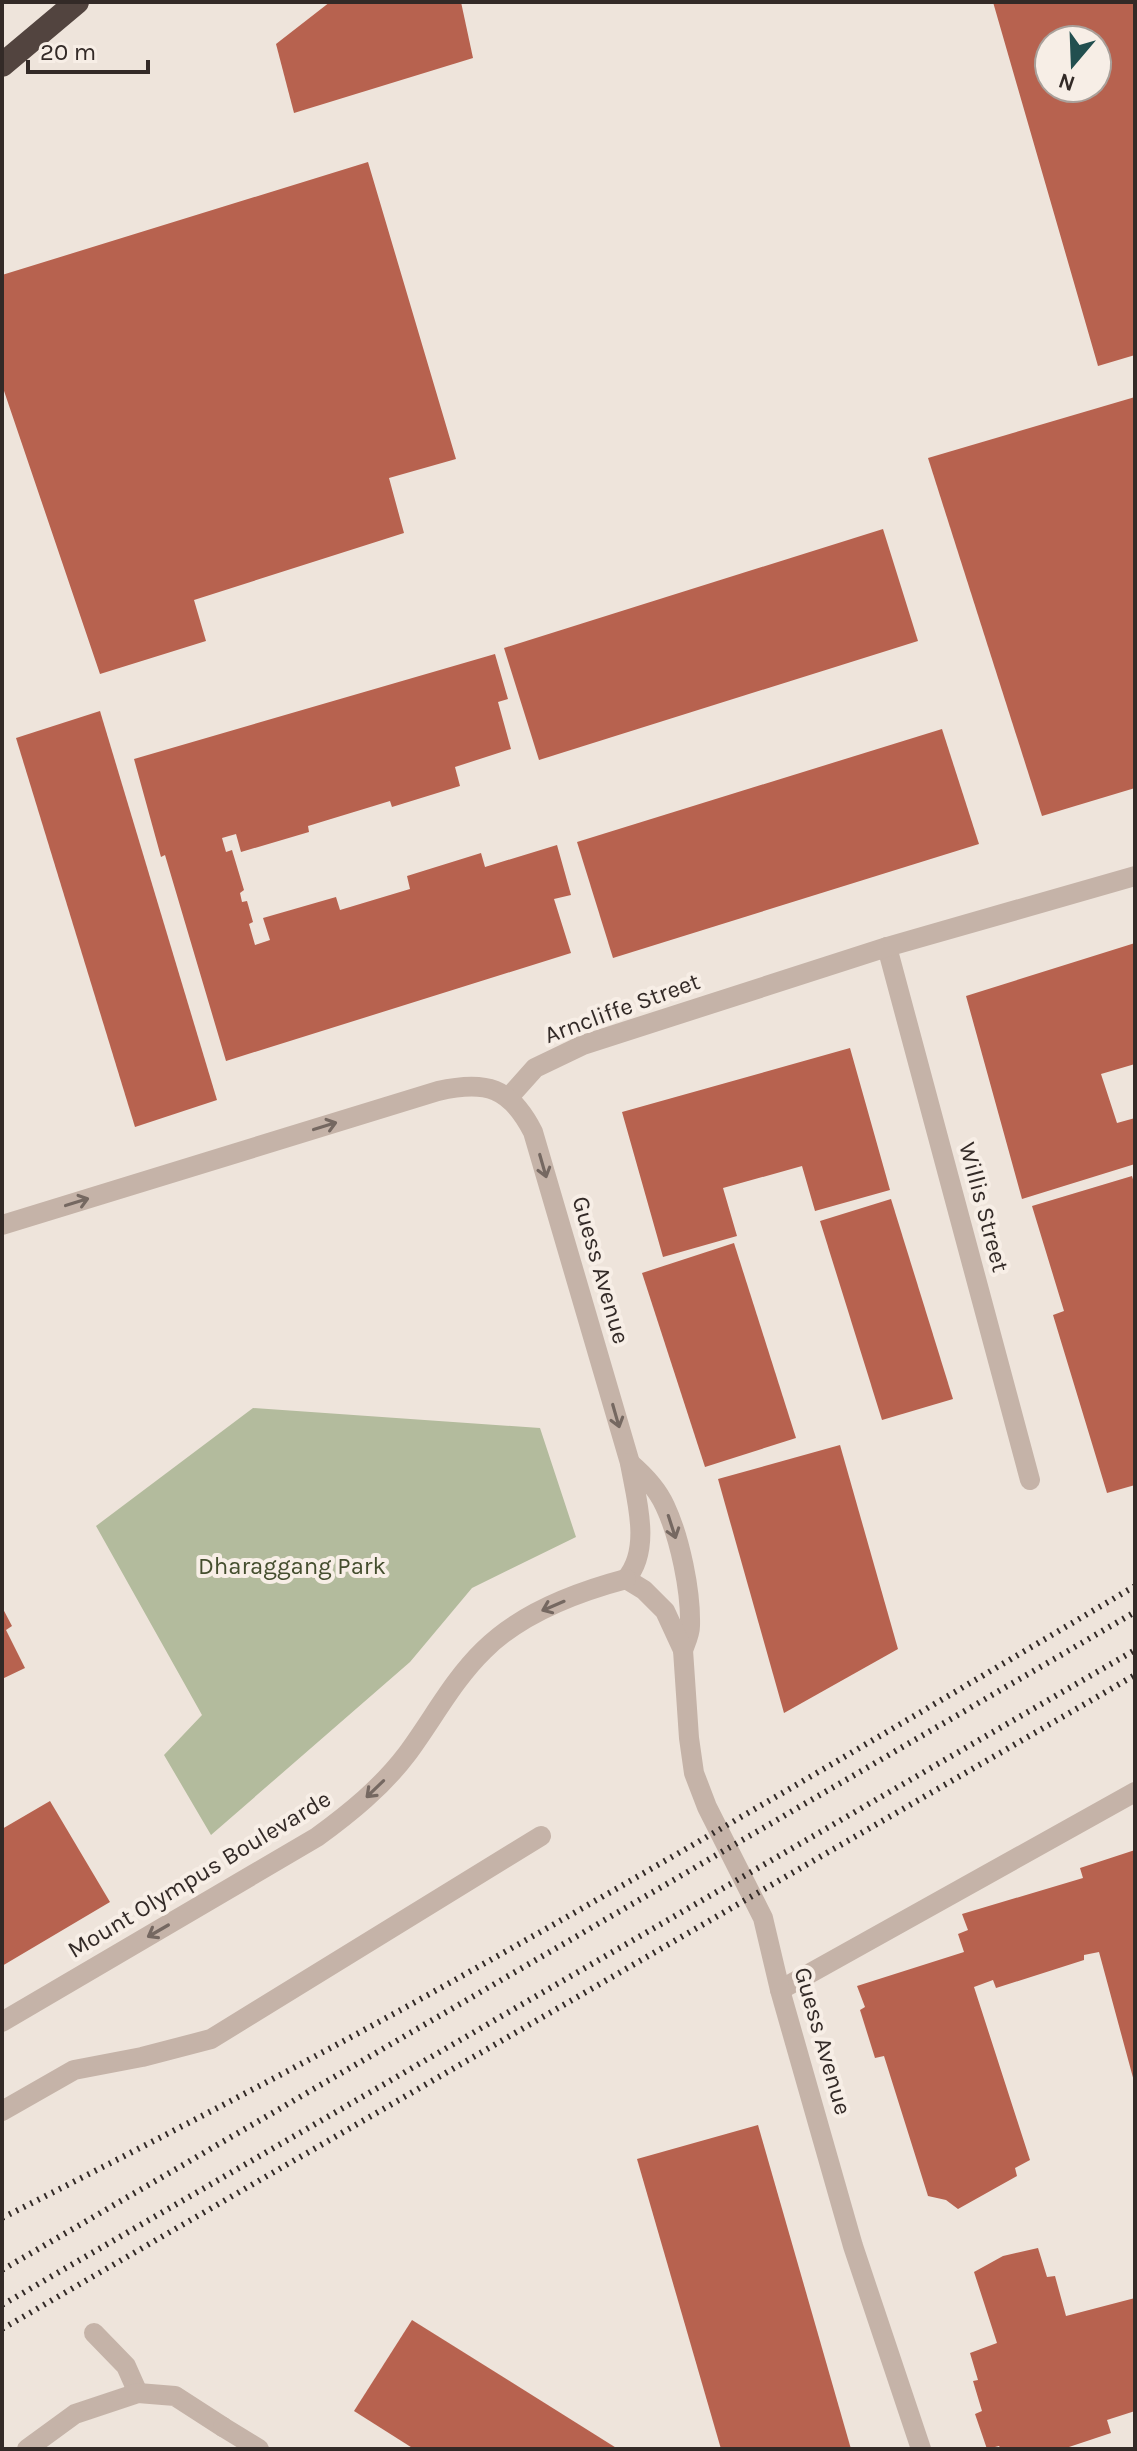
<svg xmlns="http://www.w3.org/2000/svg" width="1137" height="2451" font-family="Karla,sans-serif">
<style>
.green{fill:#b3bb9d}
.building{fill:#b7624f;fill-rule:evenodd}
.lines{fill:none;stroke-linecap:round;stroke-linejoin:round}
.lane{stroke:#c5b3a8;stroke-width:20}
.street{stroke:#c5b3a8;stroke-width:20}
.highway{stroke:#52443f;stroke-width:24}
.rail{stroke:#332a27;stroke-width:6;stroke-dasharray:2 6;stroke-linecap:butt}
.oneway{stroke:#756861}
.labels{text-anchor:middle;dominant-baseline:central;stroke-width:8;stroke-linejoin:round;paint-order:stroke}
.street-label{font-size:24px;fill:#332a27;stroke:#f7eee6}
.park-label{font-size:24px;fill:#444e2e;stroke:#f7eee6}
</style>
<rect width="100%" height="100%" fill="#eee4db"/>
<!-- green -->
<path class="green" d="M253,1408L540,1428L576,1537L472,1588L410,1662L211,1835L164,1755L202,1715L96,1526Z"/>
<!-- building -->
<g class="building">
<path d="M330,2H461L473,58L294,113L276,44Z"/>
<path d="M993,2H1135V355L1098,366ZM1049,40H1097V88H1049Z"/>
<path d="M368,162L456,459L389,478L404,533L194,600L206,641L100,674L2,385V275Z"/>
<path d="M1135,397V788L1042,816L928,458Z"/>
<path d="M883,529L918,641L539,760L504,648Z"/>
<path d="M495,654L508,699L498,702L511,749L455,767L460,786L392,807L390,801L308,826L309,832L241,852L236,834L222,838L226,852L232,850L244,890L240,893L242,902L247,901L253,922L249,924L255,945L270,940L263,918L336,897L340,910L410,889L407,876L481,853L485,867L557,845L571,895L554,899L571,953L226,1061L165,855L161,857L134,759Z"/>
<path d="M100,711L217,1100L135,1127L16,738Z"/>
<path d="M942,729L979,844L613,958L577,842Z"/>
<path d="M1135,943V1064L1101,1074L1117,1123L1135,1118V1164L1022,1199L966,996Z"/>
<path d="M850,1048L890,1190L815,1211L802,1166L723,1188L737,1236L663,1257L622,1112Z"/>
<path d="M1132,1176L1135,1186V1485L1107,1493L1053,1315L1064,1311L1032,1206Z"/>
<path d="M891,1199L953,1399L882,1420L820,1221Z"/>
<path d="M734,1243L796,1438L705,1467L642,1273Z"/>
<path d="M840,1445L898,1649L784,1713L718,1479Z"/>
<path d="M2,1607L12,1626L6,1630L25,1668L2,1679Z"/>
<path d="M50,1801L110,1902L2,1966V1829Z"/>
<path d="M1135,1850V2085L1099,1952L1084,1955V1960L996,1988L993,1980L974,1987L1030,2160L1015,2168L1017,2176L958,2209L946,2200L928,2196L884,2056L875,2058L860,2010L865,2007L857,1986L964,1952L958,1934L968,1930L962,1914L1083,1878L1080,1868Z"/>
<path d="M758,2125L851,2449H721L637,2159Z"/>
<path d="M1038,2248L1047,2277L1055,2276L1066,2316L1135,2298V2411L1107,2420L1111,2433L1063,2449H1001L999,2446L987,2449L975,2414L982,2411L973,2381L978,2380L970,2353L997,2343L974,2272L1003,2256Z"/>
<path d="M412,2320L618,2449H414L354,2411Z"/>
</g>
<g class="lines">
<!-- lane -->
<g class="lane">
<path d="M780,1990L1135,1792"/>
<path d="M2,2111L74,2070L142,2057L211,2039L541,1836"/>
<path d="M94,2333L126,2366L138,2393"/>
<path d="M27,2449L75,2414L138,2393L175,2396L223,2427"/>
</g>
<!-- street -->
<g class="street">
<path d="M887,947L1030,1480"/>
<path d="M509,1097L535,1068L583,1045L887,947L1135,876"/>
<path d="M2,1225L438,1091C486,1080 510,1087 533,1132L630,1463C636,1498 652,1549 626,1579"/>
<path d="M630,1463C644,1475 657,1488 665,1506C680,1538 691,1591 690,1626C690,1634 686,1642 683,1650"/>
<path d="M626,1579L644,1590L665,1611L683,1650L689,1738L694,1773L707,1807L763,1918L780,1990L853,2246L921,2449"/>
<path d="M2,2022L317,1837C350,1813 382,1787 407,1754C433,1719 453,1680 484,1650C521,1613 577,1592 626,1579"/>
<path d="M223,2427L259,2449"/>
</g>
<!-- highway -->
<path class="highway" d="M2,65L77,2"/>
<!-- rail -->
<g class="rail">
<path d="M2,2218C159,2139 316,2058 469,1972C693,1847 914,1716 1135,1586"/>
<path d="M2,2270L1135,1612"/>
<path d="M2,2305L1135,1650"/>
<path d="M2,2329L1135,1675"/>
</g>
</g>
<!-- one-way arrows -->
<defs><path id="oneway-shaft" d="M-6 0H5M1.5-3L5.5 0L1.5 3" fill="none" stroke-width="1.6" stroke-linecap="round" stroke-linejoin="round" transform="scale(2)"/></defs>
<g class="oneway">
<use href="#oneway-shaft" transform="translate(325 1126) rotate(-17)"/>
<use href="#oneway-shaft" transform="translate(543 1166) rotate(74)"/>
<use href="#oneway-shaft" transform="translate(77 1202) rotate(-17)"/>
<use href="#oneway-shaft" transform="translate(616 1416) rotate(74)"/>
<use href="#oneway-shaft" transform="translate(672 1527) rotate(72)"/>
<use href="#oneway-shaft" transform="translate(553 1606) rotate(157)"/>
<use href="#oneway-shaft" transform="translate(375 1789) rotate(136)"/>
<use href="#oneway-shaft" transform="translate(158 1931) rotate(150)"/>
</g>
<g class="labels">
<!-- street labels -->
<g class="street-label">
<text transform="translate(622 1008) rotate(-20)">Arncliffe Street</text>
<text transform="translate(984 1207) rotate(75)">Willis Street</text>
<text transform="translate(601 1270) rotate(74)">Guess Avenue</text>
<text transform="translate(199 1874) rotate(-31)">Mount Olympus Boulevarde</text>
<text transform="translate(823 2041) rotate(74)">Guess Avenue</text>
</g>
<!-- park labels -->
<g class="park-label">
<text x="292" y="1566">Dharaggang Park</text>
</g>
</g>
<!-- border -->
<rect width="1137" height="2451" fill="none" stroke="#332a27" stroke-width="8"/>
<!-- north arrow -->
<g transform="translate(1073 64) rotate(199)"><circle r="38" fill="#f7eee6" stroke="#a9a09a" stroke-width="2"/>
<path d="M0-6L14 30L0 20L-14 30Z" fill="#224f4f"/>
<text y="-12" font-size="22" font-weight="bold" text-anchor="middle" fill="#332a27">N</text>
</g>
<!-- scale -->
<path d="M28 60v12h120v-12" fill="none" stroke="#332a27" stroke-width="4"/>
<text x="40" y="60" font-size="24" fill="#332a27" stroke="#f7eee6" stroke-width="6" paint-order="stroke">20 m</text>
</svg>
